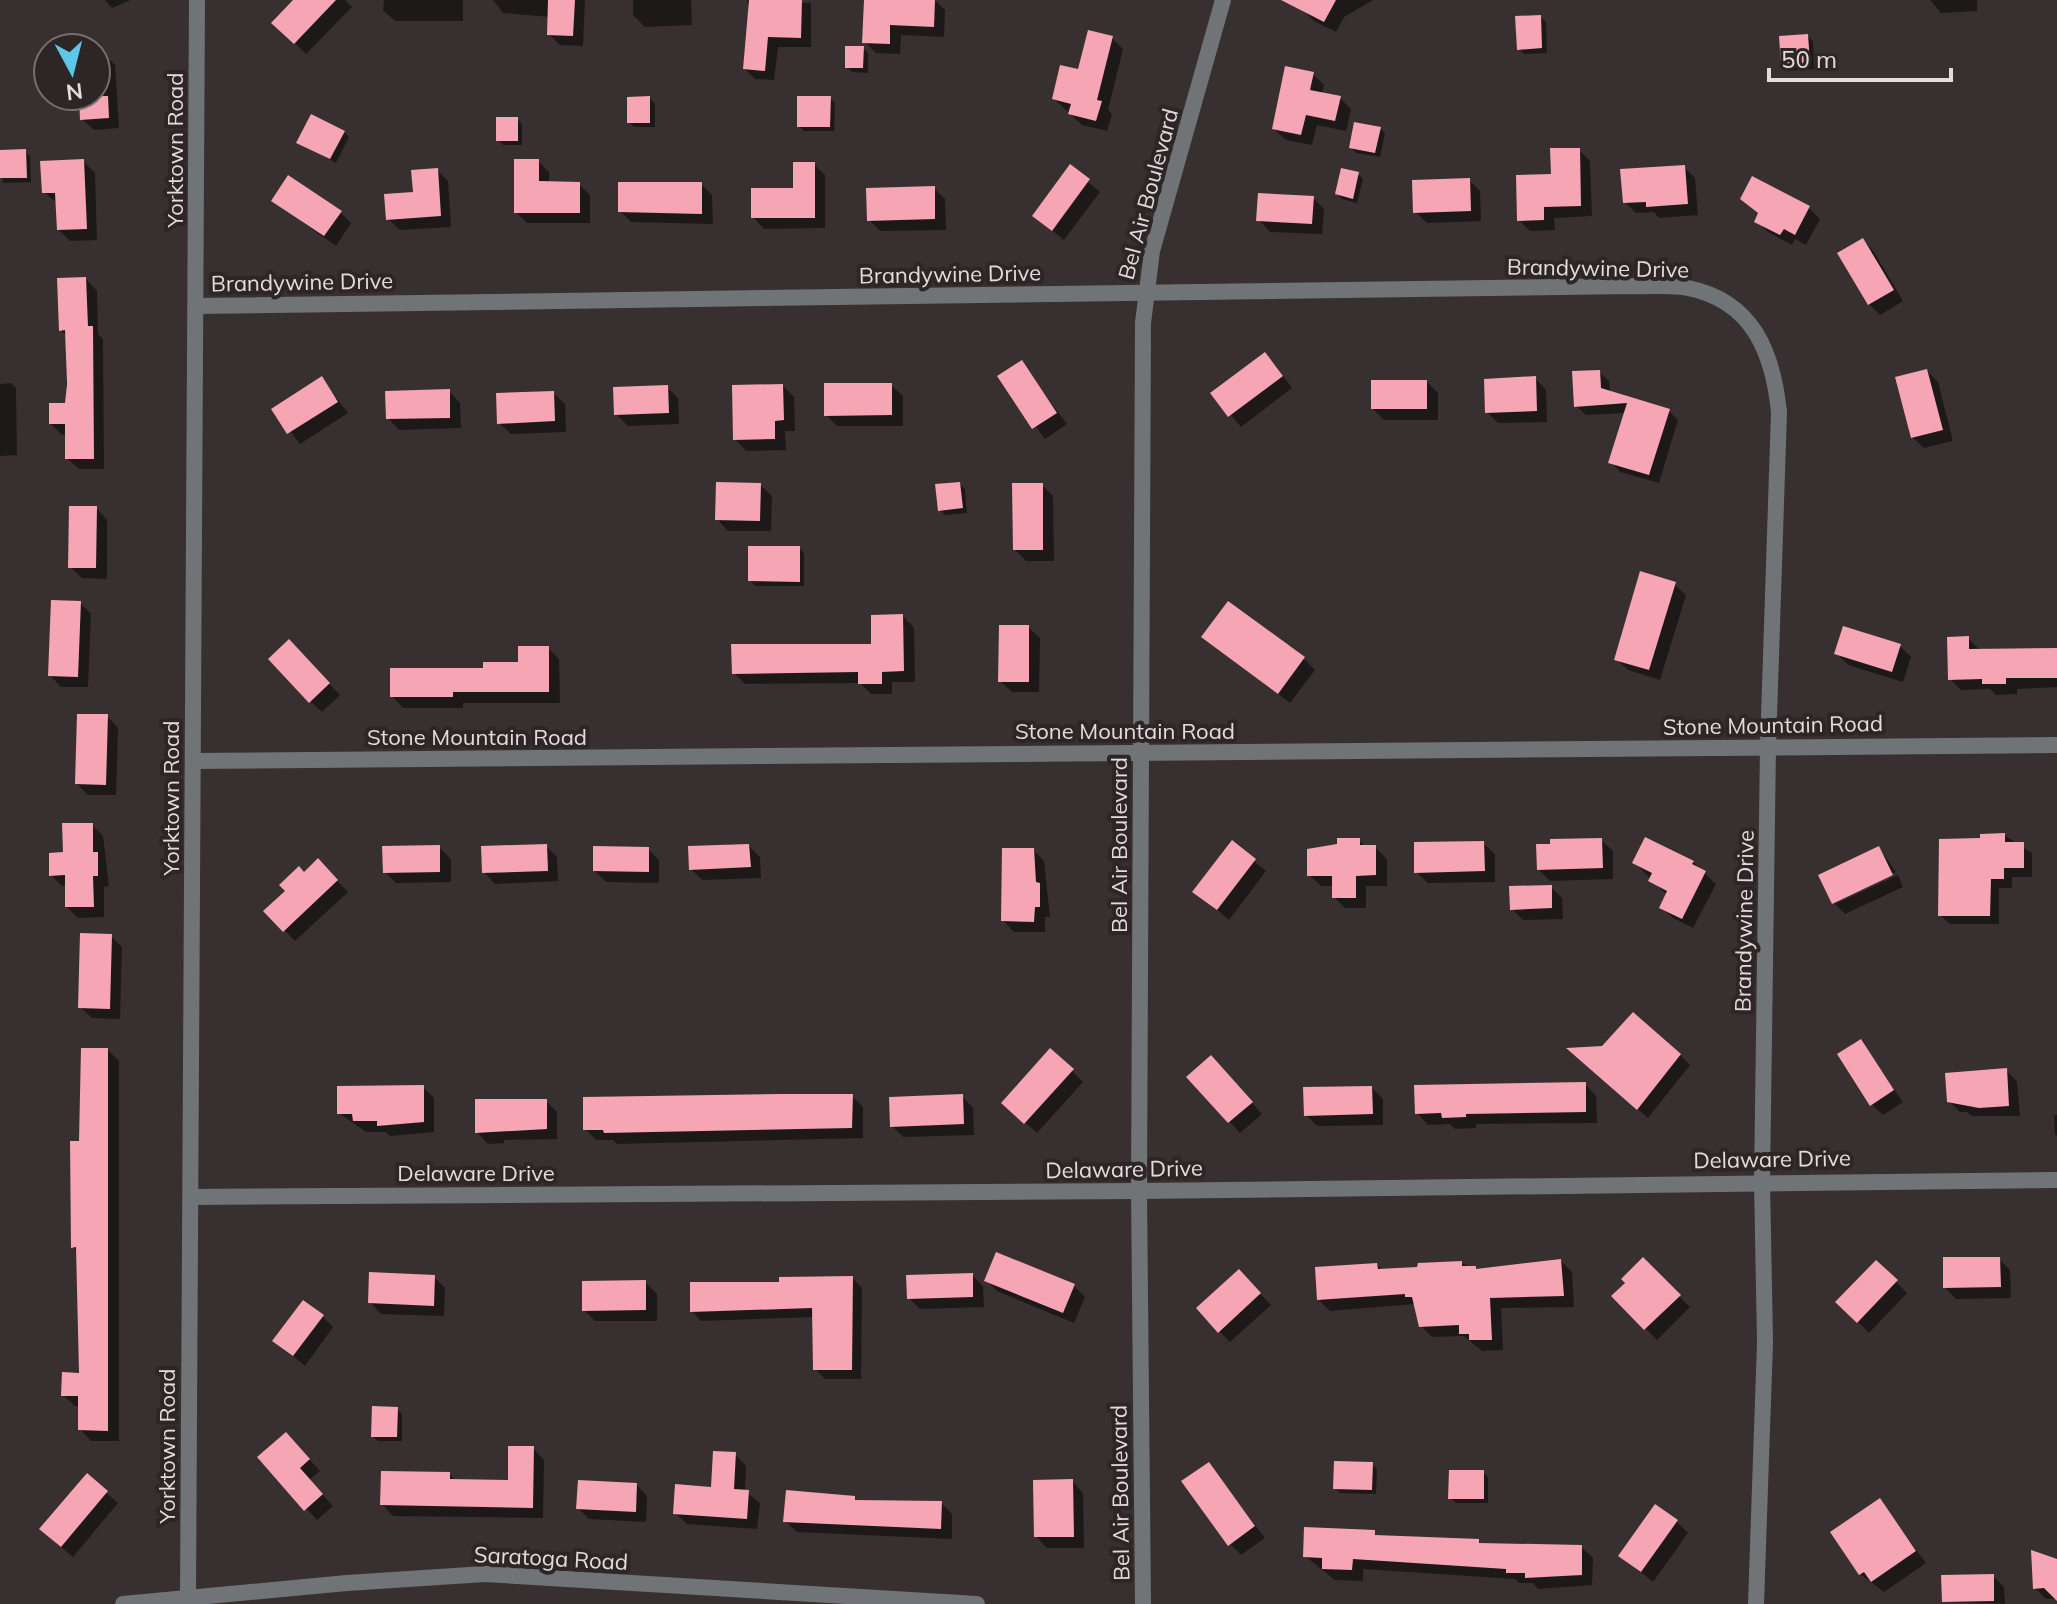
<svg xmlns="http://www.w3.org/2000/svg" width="2057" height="1604" font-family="Mulish,sans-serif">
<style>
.shadow{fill:#0007}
.building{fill:#f6a5b5}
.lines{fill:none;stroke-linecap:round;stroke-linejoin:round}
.minor{stroke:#707476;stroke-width:16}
.labels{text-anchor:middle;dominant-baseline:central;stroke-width:8;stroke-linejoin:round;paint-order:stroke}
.street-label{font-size:22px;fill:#e2dcdd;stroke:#2e2526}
</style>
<rect width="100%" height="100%" fill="#382f30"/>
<!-- shadow -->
<g class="shadow">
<path d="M105,0H131L112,8Z"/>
<path d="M296,0H345L352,7L306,54L274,23Z"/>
<path d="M384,0H463V21H395L383,10Z"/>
<path d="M493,0H585L583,46L560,45L549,34L550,17L503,13Z"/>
<path d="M633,0H691L692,25L645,27L633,15Z"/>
<path d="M747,0L811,3V47H778L774,80L755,79L745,69L750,18Z"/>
<path d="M866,0H935L945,10L944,37L901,35L900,54L876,53L865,42Z"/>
<path d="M1308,0H1373L1344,17L1336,32L1314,21L1303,10Z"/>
<path d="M1930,0H1977V11L1941,13Z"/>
<path d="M1540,17L1546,22L1547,53L1524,54L1519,49Z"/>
<path d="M1807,36L1813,41L1814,69L1788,71L1783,66Z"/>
<path d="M1112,38L1123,49L1108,110L1112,114L1107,131L1082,125L1054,99Z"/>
<path d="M863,48L868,53V73L852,72L847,67Z"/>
<path d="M45,54H48V74L47,73Z"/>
<path d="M96,54H104L115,65L119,128L94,130L82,119L81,97L77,96H96Z"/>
<path d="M1313,74L1324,85L1322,94L1340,98L1351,109L1346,131L1317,125L1312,145L1286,140L1274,129Z"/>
<path d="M650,98L655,104V127H634L629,122Z"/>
<path d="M830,98L835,103L834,131H804L799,126Z"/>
<path d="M517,119L522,124V145H503L498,140Z"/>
<path d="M1380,128L1385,133L1380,157L1356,153L1351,148Z"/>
<path d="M344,132L349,137L336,163L299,142Z"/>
<path d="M1579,150L1590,161L1592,216L1554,218L1555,230L1530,231L1519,220Z"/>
<path d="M25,151L30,156L31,182L3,183L0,152Z"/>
<path d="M538,161L549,172V184H579L590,195V223H527L516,212Z"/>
<path d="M84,162L95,173L97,240L70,241L59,230L58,204L44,192Z"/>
<path d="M814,164L825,175V228L764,229L753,217L795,190Z"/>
<path d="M1070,167L1100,192L1064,240L1034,216Z"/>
<path d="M1684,167L1695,178L1698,215L1659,218L1654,212L1636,213L1625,202Z"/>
<path d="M437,170L448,181L451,227L400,230L388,219Z"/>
<path d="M1358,174L1363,179L1357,203L1342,199L1337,194Z"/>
<path d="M1469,180L1480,191L1481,221L1427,223L1415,212Z"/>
<path d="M701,184L712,195L713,224L631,222L620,211Z"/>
<path d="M934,188L945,199L946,230L880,231L869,220Z"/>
<path d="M1313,198L1324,209L1322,234L1270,232L1259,220Z"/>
<path d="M1742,199L1809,208L1820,219L1806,245L1795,239L1792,245L1768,232L1757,221L1760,215Z"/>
<path d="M273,201L340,212L351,223L336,246Z"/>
<path d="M1863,240L1874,252L1903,301L1880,315L1869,304Z"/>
<path d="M86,279L97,291L98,334L103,339L104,469H79L67,458V435H62L51,424L66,405L67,336L61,330Z"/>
<path d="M1021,363L1067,424L1045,439L1000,377Z"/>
<path d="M1276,366L1292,388L1241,427L1213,393Z"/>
<path d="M1927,371L1938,382L1953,441L1924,448L1912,437Z"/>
<path d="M1599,372L1609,381L1610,393L1669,411L1678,420L1659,483L1620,472L1611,462L1626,413L1586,415L1576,406Z"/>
<path d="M1535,378L1546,390L1547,422L1498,423L1487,412Z"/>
<path d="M322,379L348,413L300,444L274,410Z"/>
<path d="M1427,382L1438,393V420H1384L1373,409Z"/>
<path d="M11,383L16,388L17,455L0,456V384Z"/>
<path d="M891,385L903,396V426H837L826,415Z"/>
<path d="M783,386L794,397L795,431H785L786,450L746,451L735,439Z"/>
<path d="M667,387L678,398L679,424L628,426L616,414Z"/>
<path d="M449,391L460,403L461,428L399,430L388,418Z"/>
<path d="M553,393L565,404L566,432L511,434L499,423Z"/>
<path d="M960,484L965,489L967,513L945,515L940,510Z"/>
<path d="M760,485L772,496L771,531H728L717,519Z"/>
<path d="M1042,485L1053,496L1054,561H1026L1015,550Z"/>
<path d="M96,508L107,520V579L82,578L70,567Z"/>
<path d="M799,548L804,553V586H755L750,580Z"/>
<path d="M1674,584L1686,595L1660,680L1628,670L1616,659Z"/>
<path d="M80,603L91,614L88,687H61L50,675Z"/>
<path d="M903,616L914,628L915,682H892V694H871L860,683L745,684L734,673L873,646Z"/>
<path d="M1028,627L1040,638L1039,692H1012L1000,681Z"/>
<path d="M1203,637L1304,659L1315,670L1290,703Z"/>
<path d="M1968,638L1981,651L2057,650V687L2017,689V694L1996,695L1990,689L1961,690L1950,679Z"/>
<path d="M1900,646L1911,657L1903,682L1848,665L1836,653Z"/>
<path d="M548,648L559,659L560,703H463V708H403L392,696L485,670L520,664Z"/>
<path d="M300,653L340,695L322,712L310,701Z"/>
<path d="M107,716L118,728L116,795H88L77,784Z"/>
<path d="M92,825L103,836L109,886L104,887V917L78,918L67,907V886H62L51,875Z"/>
<path d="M2004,835L2032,853V877H2012V888H1999V924H1950L1940,915L1982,840Z"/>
<path d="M1646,839L1693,862L1716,884L1693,928L1673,918L1661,907L1667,895L1635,863Z"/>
<path d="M1359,840L1366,847H1375L1387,859V886H1366V908H1345L1334,897V886H1321L1309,875Z"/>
<path d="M1601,840L1613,851V879L1550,881L1539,870Z"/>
<path d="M1232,843L1266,871L1229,920L1195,891Z"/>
<path d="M1483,843L1495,854V882L1428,883L1416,872Z"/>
<path d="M546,846L557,857L558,881L495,884L484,872Z"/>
<path d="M749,846L760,857L761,878L702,880L691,869Z"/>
<path d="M439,847L451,859V882L396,883L385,872Z"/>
<path d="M1879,848L1896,872L1835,900V904L1821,876Z"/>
<path d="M648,849L659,860V883L606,882L595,871Z"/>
<path d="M1033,850L1044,861L1050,917H1045V932H1014L1003,920Z"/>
<path d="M318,861L348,892L295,941L266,911Z"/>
<path d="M1898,875L1903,887L1845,914L1835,904Z"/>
<path d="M1551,887L1562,898L1563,919L1523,920L1512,909Z"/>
<path d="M111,936L122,947L120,1019L92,1018L80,1007Z"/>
<path d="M1860,1042L1903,1102L1883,1115L1871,1104Z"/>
<path d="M108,1050L119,1061V1441H91L80,1429V1406H75L63,1395L81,1375L78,1252L73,1247L81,1143Z"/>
<path d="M1680,1055L1690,1065L1648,1118L1579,1058Z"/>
<path d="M1222,1069L1262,1114L1240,1133L1189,1077Z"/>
<path d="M2006,1070L2017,1082L2020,1116H1972L1967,1112H1960L1949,1101Z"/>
<path d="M1072,1071L1083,1082L1037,1133L1015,1114Z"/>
<path d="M1585,1084L1596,1096L1597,1123L1476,1124V1128L1455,1129L1450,1124L1428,1125L1417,1113Z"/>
<path d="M423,1087L434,1098V1132L390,1136L386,1132H366L339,1113Z"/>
<path d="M1372,1088L1383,1099V1125L1317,1126L1306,1115Z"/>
<path d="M852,1096L863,1107V1138L617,1144L613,1140H596L585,1129Z"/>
<path d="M962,1096L973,1108L974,1135L903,1137L892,1126Z"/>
<path d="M546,1101L557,1112V1139L504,1140V1143L488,1144L477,1132Z"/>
<path d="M2054,1115H2057V1136L2055,1134Z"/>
<path d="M1999,1259L2010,1270L2011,1298L1956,1299L1945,1288Z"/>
<path d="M1643,1260L1690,1307L1657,1340L1614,1296Z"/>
<path d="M1561,1261L1572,1272L1574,1307L1501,1308L1503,1350L1482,1351L1464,1336L1432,1337L1421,1326L1415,1304L1330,1311L1319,1300L1377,1265L1383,1270L1461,1263L1478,1270Z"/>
<path d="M1876,1262L1907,1293L1869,1333L1838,1302Z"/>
<path d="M972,1275L983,1286L984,1307L920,1309L909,1298Z"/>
<path d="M434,1277L445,1288L444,1316L381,1314L370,1302Z"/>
<path d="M852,1278L862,1288L861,1379H825L815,1369V1317L701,1321L692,1311L781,1284Z"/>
<path d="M986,1280L1074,1286L1085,1297L1074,1323L997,1291Z"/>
<path d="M645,1282L657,1294V1321H595L584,1310Z"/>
<path d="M1250,1283L1271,1305L1230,1342L1219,1331Z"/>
<path d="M322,1316L333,1327L305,1366L275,1341Z"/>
<path d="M397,1409L402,1414V1441H378L373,1436Z"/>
<path d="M297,1446L320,1471L309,1480L333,1506L317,1520L260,1457Z"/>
<path d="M533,1448L544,1460L543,1518L393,1516L382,1504L449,1474L457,1481L510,1482Z"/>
<path d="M735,1454L746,1466L745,1491L760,1503L757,1529L687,1524L675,1513L713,1489Z"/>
<path d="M1209,1464L1265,1538L1241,1555L1230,1544Z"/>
<path d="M1372,1464L1377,1469L1376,1494L1340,1493L1335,1488Z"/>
<path d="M1483,1472L1488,1477V1503H1456L1450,1498Z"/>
<path d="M87,1476L118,1503L73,1557L53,1540Z"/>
<path d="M1072,1481L1083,1493L1084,1548H1047L1036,1536Z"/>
<path d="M636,1484L647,1496L646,1522L589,1519L578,1508Z"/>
<path d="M854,1498L858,1502L941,1503L952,1514V1539L797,1532L785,1521Z"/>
<path d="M1880,1501L1926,1563L1884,1592L1860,1574Z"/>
<path d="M1677,1522L1688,1533L1653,1582L1621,1556Z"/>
<path d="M1374,1532L1380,1538L1478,1541L1483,1545L1581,1547L1593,1558L1592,1585L1538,1589L1533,1583H1519L1515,1579L1363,1569V1581L1335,1580L1305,1556Z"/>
<path d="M2057,1561V1599H2046L2035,1588Z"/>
<path d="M1993,1576L2004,1587L2005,1604L1944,1602Z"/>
</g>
<!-- building -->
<g class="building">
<path d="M293,0H336L294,44L271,23Z"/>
<path d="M548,0H575L573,36L547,35Z"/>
<path d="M749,0H802L801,38L768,37L765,71L743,69Z"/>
<path d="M864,0H935L934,27L890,25V44L862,43Z"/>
<path d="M1281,0H1336L1324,22Z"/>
<path d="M1541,15L1542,48L1517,50L1515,16Z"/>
<path d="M1088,30L1113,36L1097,100L1102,101L1096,121L1068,114L1071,104L1052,99L1060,65L1078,69Z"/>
<path d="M1808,34L1810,64L1781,66L1779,36Z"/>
<path d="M845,46H864L863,68H845Z"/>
<path d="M1285,66L1314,72L1310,90L1341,96L1335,121L1306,115L1301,135L1272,129Z"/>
<path d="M79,96H108L109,118L80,120Z"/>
<path d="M650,96V123H627V97Z"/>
<path d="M797,96H831L830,127H797Z"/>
<path d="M311,114L345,131L330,159L296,143Z"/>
<rect x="496" y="117" width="22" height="24"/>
<path d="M1354,122L1381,127L1375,153L1349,148Z"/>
<path d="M1550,148H1580L1581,206L1544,207V220L1517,221L1516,175L1551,174Z"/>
<path d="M26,149L27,178H0V150Z"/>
<path d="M84,159L87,229L57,230L55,193H42L40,161Z"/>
<path d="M514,159H539V181L580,182V213H514Z"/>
<path d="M793,162H815V218H751V188H793Z"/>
<path d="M1070,164L1090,179L1052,231L1032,216Z"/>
<path d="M1685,165L1688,204L1646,207V202L1623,203L1620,169Z"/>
<path d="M438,168L441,216L386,220L384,194L413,192L411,170Z"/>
<path d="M1341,168L1359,172L1353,199L1335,194Z"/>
<path d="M288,175L342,211L324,236L271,201Z"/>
<path d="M1752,176L1810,206L1795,235L1784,229L1780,235L1754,222L1758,213L1740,199Z"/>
<path d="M1470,178L1471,211L1413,213L1412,180Z"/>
<path d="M618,182H702V214L618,212Z"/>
<path d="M935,186V219L867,221L866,188Z"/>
<path d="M1258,193L1314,196L1312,224L1256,221Z"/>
<path d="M1863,238L1894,290L1868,305L1837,253Z"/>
<path d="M86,277L88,326H93L94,459H65V424H49V403H65L67,384L65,330L59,331L57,278Z"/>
<path d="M1265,352L1283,376L1228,417L1210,393Z"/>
<path d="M1022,360L1057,413L1032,429L997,376Z"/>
<path d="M1927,369L1943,430L1911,438L1895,377Z"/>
<path d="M1600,370L1601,388L1670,409L1649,475L1608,463L1627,403L1574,407L1572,371Z"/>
<path d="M322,376L338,402L287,434L271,409Z"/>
<path d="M1536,376L1537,411L1485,413L1484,379Z"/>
<rect x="1371" y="380" width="56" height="29"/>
<path d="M824,383H892V415L824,416Z"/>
<path d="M783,384L784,420L775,421V439L733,440L732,385Z"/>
<path d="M668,385L669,413L614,415L613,387Z"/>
<path d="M450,389V418L386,419L385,391Z"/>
<path d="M554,391L555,421L497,424L496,393Z"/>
<path d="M716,482L761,483L760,521L715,520Z"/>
<path d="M960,482L963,508L938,511L935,484Z"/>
<path d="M1012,483H1043V550H1013Z"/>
<path d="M69,506H97L96,568H68Z"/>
<path d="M748,546H800V582L748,581Z"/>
<path d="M1640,571L1676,582L1649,670L1614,660Z"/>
<path d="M51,600L81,601L78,677L48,676Z"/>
<path d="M1228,601L1305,657L1278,694L1201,637Z"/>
<path d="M903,614L904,671L882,672V684H858V672L732,674L731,644H871V615Z"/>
<path d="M999,625H1029V682H998Z"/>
<path d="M1843,626L1901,644L1892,672L1834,654Z"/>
<path d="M1969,636V649L2057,648V678H2006V684H1982V679L1948,680L1947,637Z"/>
<path d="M289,639L330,683L309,703L268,659Z"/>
<path d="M518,646H549V692H453V697H390V668H483V662H518Z"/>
<path d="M77,714H108L106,785L75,784Z"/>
<path d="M62,823H93V852H98V876H93L94,907H65V875L49,876V853L63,852Z"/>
<path d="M2005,833V842H2024V868H2004V879H1991L1990,916H1938L1939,839L1980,838V834Z"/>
<path d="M1645,837L1694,861L1692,864L1706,871L1682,919L1659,908L1667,891L1648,881L1652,873L1632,863Z"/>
<path d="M1337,838H1360V845H1376V875L1356,876V898H1332V876H1307V849L1337,844Z"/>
<path d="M1602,838L1603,868L1537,870L1536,844H1550V839Z"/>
<path d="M1232,840L1256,859L1217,910L1192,892Z"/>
<path d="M1484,841L1485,871L1414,873V842Z"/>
<path d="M547,844L548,871L482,873L481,846Z"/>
<path d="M749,844L751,867L689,870L688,846Z"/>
<path d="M440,845V872L383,873L382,846Z"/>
<path d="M593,846L649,847V872L593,871Z"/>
<path d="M1879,846L1893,875L1832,904L1818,875Z"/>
<path d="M1002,848H1034L1036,882L1040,883V907H1035L1034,922L1001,921Z"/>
<path d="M318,858L338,880L283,932L263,911L285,891L279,885L299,866L304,872Z"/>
<path d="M1552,885V908L1510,910L1509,886Z"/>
<path d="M80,933L112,934L110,1009L78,1008Z"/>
<path d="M1633,1012L1681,1054L1637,1110L1566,1048L1602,1046Z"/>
<path d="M1861,1039L1894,1090L1870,1106L1837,1054Z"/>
<path d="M81,1048H108V1431L78,1430V1396H61L62,1372L79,1373L76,1247L71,1248L70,1141H79Z"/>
<path d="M1050,1048L1074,1069L1024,1124L1001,1103Z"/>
<path d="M1211,1055L1253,1102L1228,1123L1186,1077Z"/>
<path d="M2007,1068L2009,1106L1979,1108L1947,1102L1945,1073Z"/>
<path d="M1586,1082V1112L1466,1114V1117L1442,1118L1441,1113L1415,1114L1414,1085Z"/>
<path d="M424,1085V1122L377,1126V1121H353L352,1114H337V1086Z"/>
<path d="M1372,1086L1373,1114L1304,1116L1303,1087Z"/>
<path d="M779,1094H853L852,1128L604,1133L603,1130H583V1097Z"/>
<path d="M963,1094L964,1124L890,1127L889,1097Z"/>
<path d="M475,1099H547V1129L475,1133Z"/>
<path d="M996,1252L1075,1284L1063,1313L984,1281Z"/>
<path d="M1643,1257L1681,1295L1644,1330L1611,1296L1625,1283L1621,1279Z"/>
<path d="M1943,1257H2000L2001,1287L1943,1288Z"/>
<path d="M1561,1259L1564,1296L1490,1298L1492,1340H1469V1334H1459V1325L1419,1327L1412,1297H1405V1294L1317,1300L1315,1267L1377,1263L1378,1269L1417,1267L1418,1263L1462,1261V1266H1476V1269Z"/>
<path d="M1876,1260L1898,1280L1857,1323L1835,1302Z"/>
<path d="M1239,1269L1261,1293L1218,1333L1196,1308Z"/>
<path d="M369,1272L435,1275L434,1306L368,1303Z"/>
<path d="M973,1273V1297L907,1299L906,1275Z"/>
<path d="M853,1276L852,1370H813L812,1308L690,1312V1282H779V1277Z"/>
<path d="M646,1280V1310L582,1311V1281Z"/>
<path d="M303,1300L324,1315L293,1356L272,1341Z"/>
<path d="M372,1406L398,1407L397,1437H371Z"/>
<path d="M286,1432L310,1459L300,1468L323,1494L304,1511L257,1457Z"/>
<path d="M508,1446H534L533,1508L380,1505L381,1471L450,1472V1479L508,1480Z"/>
<path d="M713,1451L736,1452L734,1489L749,1490L747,1519L673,1514L675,1484L711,1487Z"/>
<path d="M1334,1461L1373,1462L1372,1490L1333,1489Z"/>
<path d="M1209,1462L1255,1526L1228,1546L1181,1481Z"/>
<path d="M1449,1470H1484V1499H1448Z"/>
<path d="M87,1473L108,1491L61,1547L39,1529Z"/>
<path d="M1073,1479L1074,1537H1034L1033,1480Z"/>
<path d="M578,1480L637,1483L636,1512L576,1509Z"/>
<path d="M786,1490L855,1496V1500L942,1501L941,1529L783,1522Z"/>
<path d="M1880,1498L1916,1551L1871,1582L1864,1572L1859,1575L1830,1532Z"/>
<path d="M1655,1504L1678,1520L1641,1572L1618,1556Z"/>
<path d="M1304,1527L1375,1530V1535L1479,1539V1543L1582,1545V1575L1525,1578V1573H1506V1569L1353,1559L1352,1570L1322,1569V1558L1303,1557Z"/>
<path d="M2031,1550L2057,1559V1601L2044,1588L2033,1589Z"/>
<path d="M1994,1574V1601L1942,1602L1941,1575Z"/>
</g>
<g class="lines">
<!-- minor -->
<g class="minor">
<path d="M196,306L1633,286C1650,287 1671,284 1688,288C1753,301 1773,353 1779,412L1768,747L1762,1181L1765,1342L1756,1604"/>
<path d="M193,761L2057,745"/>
<path d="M191,1197L1139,1191L2057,1180"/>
<path d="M188,1595L197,0"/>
<path d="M123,1604L347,1583L485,1574L977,1604"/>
<path d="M1143,1604L1139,1191L1143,323L1152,251L1223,0"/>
</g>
</g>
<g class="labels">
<!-- street labels -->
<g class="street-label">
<text transform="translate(175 150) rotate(-90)">Yorktown Road</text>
<text transform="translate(1148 194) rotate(-75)">Bel Air Boulevard</text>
<text transform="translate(1598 268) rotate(1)">Brandywine Drive</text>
<text transform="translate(950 274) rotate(-1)">Brandywine Drive</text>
<text transform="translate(302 282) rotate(-1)">Brandywine Drive</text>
<text transform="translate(1773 725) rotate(-1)">Stone Mountain Road</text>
<text x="1125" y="731">Stone Mountain Road</text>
<text x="477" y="737">Stone Mountain Road</text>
<text transform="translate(171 798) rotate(-90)">Yorktown Road</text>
<text transform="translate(1119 845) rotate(-90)">Bel Air Boulevard</text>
<text transform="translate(1744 921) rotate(-89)">Brandywine Drive</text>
<text transform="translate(1772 1159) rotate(-1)">Delaware Drive</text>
<text transform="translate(1124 1169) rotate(-1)">Delaware Drive</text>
<text x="476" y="1173">Delaware Drive</text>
<text transform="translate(167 1446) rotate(-90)">Yorktown Road</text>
<text transform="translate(1120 1493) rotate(-91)">Bel Air Boulevard</text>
<text transform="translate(551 1558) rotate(3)">Saratoga Road</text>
</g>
</g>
<!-- north arrow -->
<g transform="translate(72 72) rotate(173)"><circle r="38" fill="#2e2526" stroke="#766e6f" stroke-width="2"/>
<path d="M0-6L14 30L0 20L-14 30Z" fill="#5cc7e7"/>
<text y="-12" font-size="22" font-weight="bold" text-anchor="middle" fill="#e2dcdd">N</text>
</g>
<!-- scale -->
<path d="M1769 68v12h182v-12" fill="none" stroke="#e2dcdd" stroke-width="4"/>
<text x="1781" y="68" font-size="24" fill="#e2dcdd" stroke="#2e2526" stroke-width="6" paint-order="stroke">50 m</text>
</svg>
